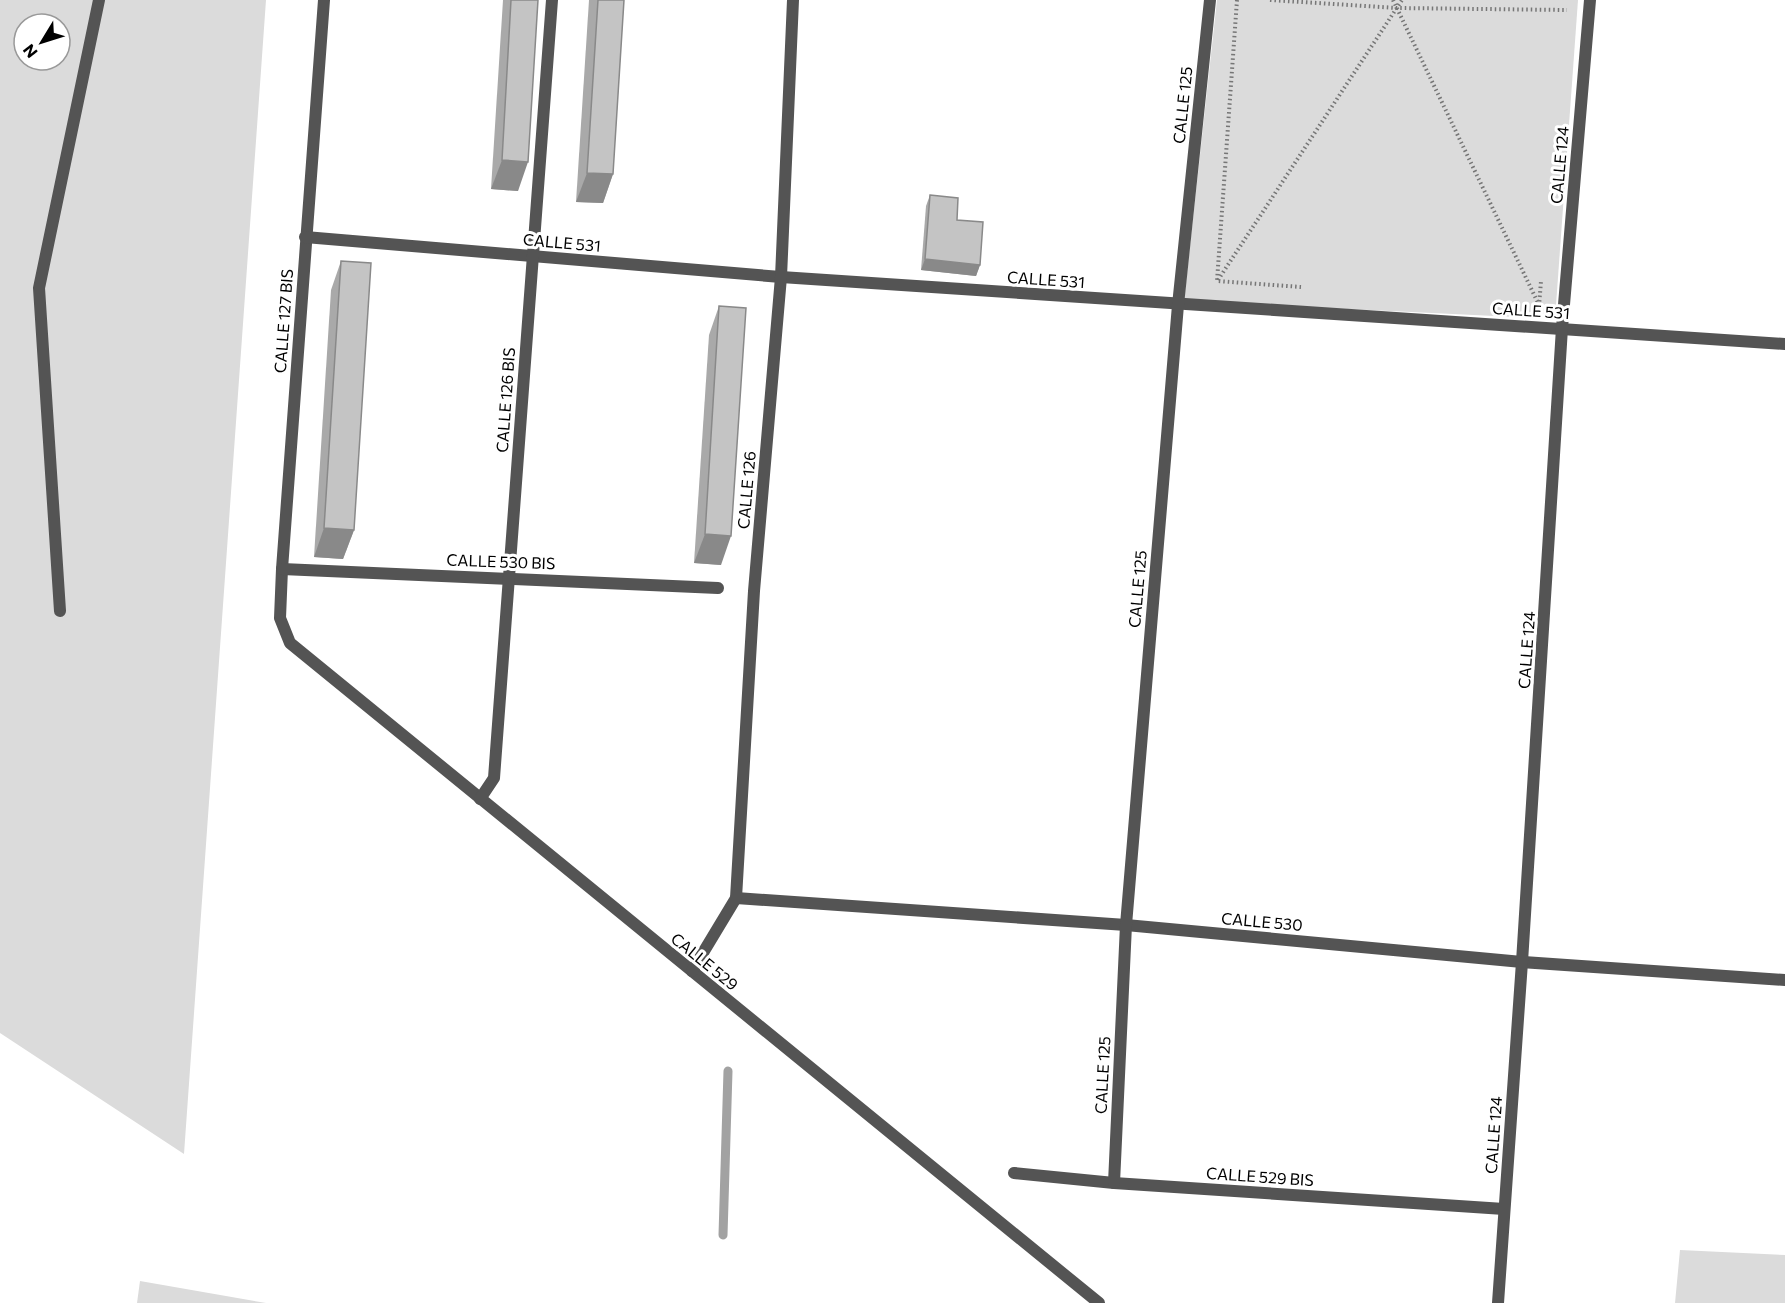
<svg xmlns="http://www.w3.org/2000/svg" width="1785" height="1303" font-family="Commissioner,sans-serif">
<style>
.green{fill:#dbdbdb;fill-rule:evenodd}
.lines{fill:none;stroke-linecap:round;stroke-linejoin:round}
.stream{stroke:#a2a2a2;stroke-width:9}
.path{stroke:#767676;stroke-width:4;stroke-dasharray:1.5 3;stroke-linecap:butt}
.service{stroke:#545454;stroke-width:12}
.minor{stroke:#545454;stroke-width:12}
.wall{fill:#a9a9a9}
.shaded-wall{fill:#898989}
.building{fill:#c4c4c4;stroke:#898989;stroke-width:1.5}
.labels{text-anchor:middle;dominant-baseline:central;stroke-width:6;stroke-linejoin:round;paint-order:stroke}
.street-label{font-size:16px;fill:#000;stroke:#fff}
</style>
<rect width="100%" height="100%" fill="#fff"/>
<!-- green -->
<g class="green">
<path d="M0,0H266L184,1154L0,1033ZM24,24H60V60H24Z"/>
<path d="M1217,0H1578L1555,319L1184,301Z"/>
<path d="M1680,1250L1785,1255V1303H1675Z"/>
<path d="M140,1281L266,1303H137Z"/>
</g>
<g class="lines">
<!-- stream -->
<path class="stream" d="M723,1235L728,1071"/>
<!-- path -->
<g class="path">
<path d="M1237,0L1217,281L1301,287"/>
<path d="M1270,0L1397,8L1567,10"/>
<path d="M1393,0L1539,305"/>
<path d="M1218,280L1402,0"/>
<path d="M1539,306L1541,281"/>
</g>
<!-- service -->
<path class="service" d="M60,611L39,288L99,0"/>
<!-- minor -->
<g class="minor">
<path d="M324,0L282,569L280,618L290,643L1099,1303"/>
<path d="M305,237L781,277L1785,344"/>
<path d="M282,569L718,588"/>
<path d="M480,799L494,778L552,0"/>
<path d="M736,898L1126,925L1522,962L1785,980"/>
<path d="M692,971L736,898L754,591L781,277L793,0"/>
<path d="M1014,1173L1114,1183L1504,1209"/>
<path d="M1114,1183L1126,925L1178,305L1210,0"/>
<path d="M1498,1303L1522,962L1562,328L1590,0"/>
</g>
</g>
<!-- wall -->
<g class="wall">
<path d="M503,0H538L518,191L491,189Z"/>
<path d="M589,0H624L613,174L603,203L576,202Z"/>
<path d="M930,195L957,220L980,265L976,276L921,270L926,206Z"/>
<path d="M341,261L354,530L343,559L314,557L331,290Z"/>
<path d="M719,306L721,565L694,563L709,335Z"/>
</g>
<!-- shaded-wall -->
<g class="shaded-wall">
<path d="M502,160L528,162L518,191L491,189Z"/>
<path d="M587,173L613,174L603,203L576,202Z"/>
<path d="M925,259L980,265L976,276L921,270Z"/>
<path d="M324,528L354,530L343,559L314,557Z"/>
<path d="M705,534L731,536L721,565L694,563Z"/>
</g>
<!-- building -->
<g class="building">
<path d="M511,0H538L528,162L502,160Z"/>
<path d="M598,0H624L613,174L587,173Z"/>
<path d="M930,195L958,198L957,220L983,222L980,265L925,259Z"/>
<path d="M341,261L371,263L354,530L324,528Z"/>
<path d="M719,306L746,308L731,536L705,534Z"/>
</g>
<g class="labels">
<!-- street labels -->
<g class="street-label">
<text transform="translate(1182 105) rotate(-84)">CALLE 125</text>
<text transform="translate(1559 165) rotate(-85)">CALLE 124</text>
<text transform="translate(562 242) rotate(5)">CALLE 531</text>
<text transform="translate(1046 279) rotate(4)">CALLE 531</text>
<text transform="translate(1531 310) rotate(4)">CALLE 531</text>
<text transform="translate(283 321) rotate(-86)">CALLE 127 BIS</text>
<text transform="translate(505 400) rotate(-86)">CALLE 126 BIS</text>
<text transform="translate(746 490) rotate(-85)">CALLE 126</text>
<text transform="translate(501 561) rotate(2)">CALLE 530 BIS</text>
<text transform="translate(1137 589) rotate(-85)">CALLE 125</text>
<text transform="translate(1526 650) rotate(-86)">CALLE 124</text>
<text transform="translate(1262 921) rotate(5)">CALLE 530</text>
<text transform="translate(705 961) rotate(39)">CALLE 529</text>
<text transform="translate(1102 1075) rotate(-87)">CALLE 125</text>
<text transform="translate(1493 1135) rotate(-86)">CALLE 124</text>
<text transform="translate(1260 1176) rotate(4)">CALLE 529 BIS</text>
</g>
</g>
<!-- north arrow -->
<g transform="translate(42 42) rotate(232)"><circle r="28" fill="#ffffff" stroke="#999999" stroke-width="1.5"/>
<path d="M0-4.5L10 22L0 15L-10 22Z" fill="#000000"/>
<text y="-9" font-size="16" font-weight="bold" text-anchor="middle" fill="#000000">N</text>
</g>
</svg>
